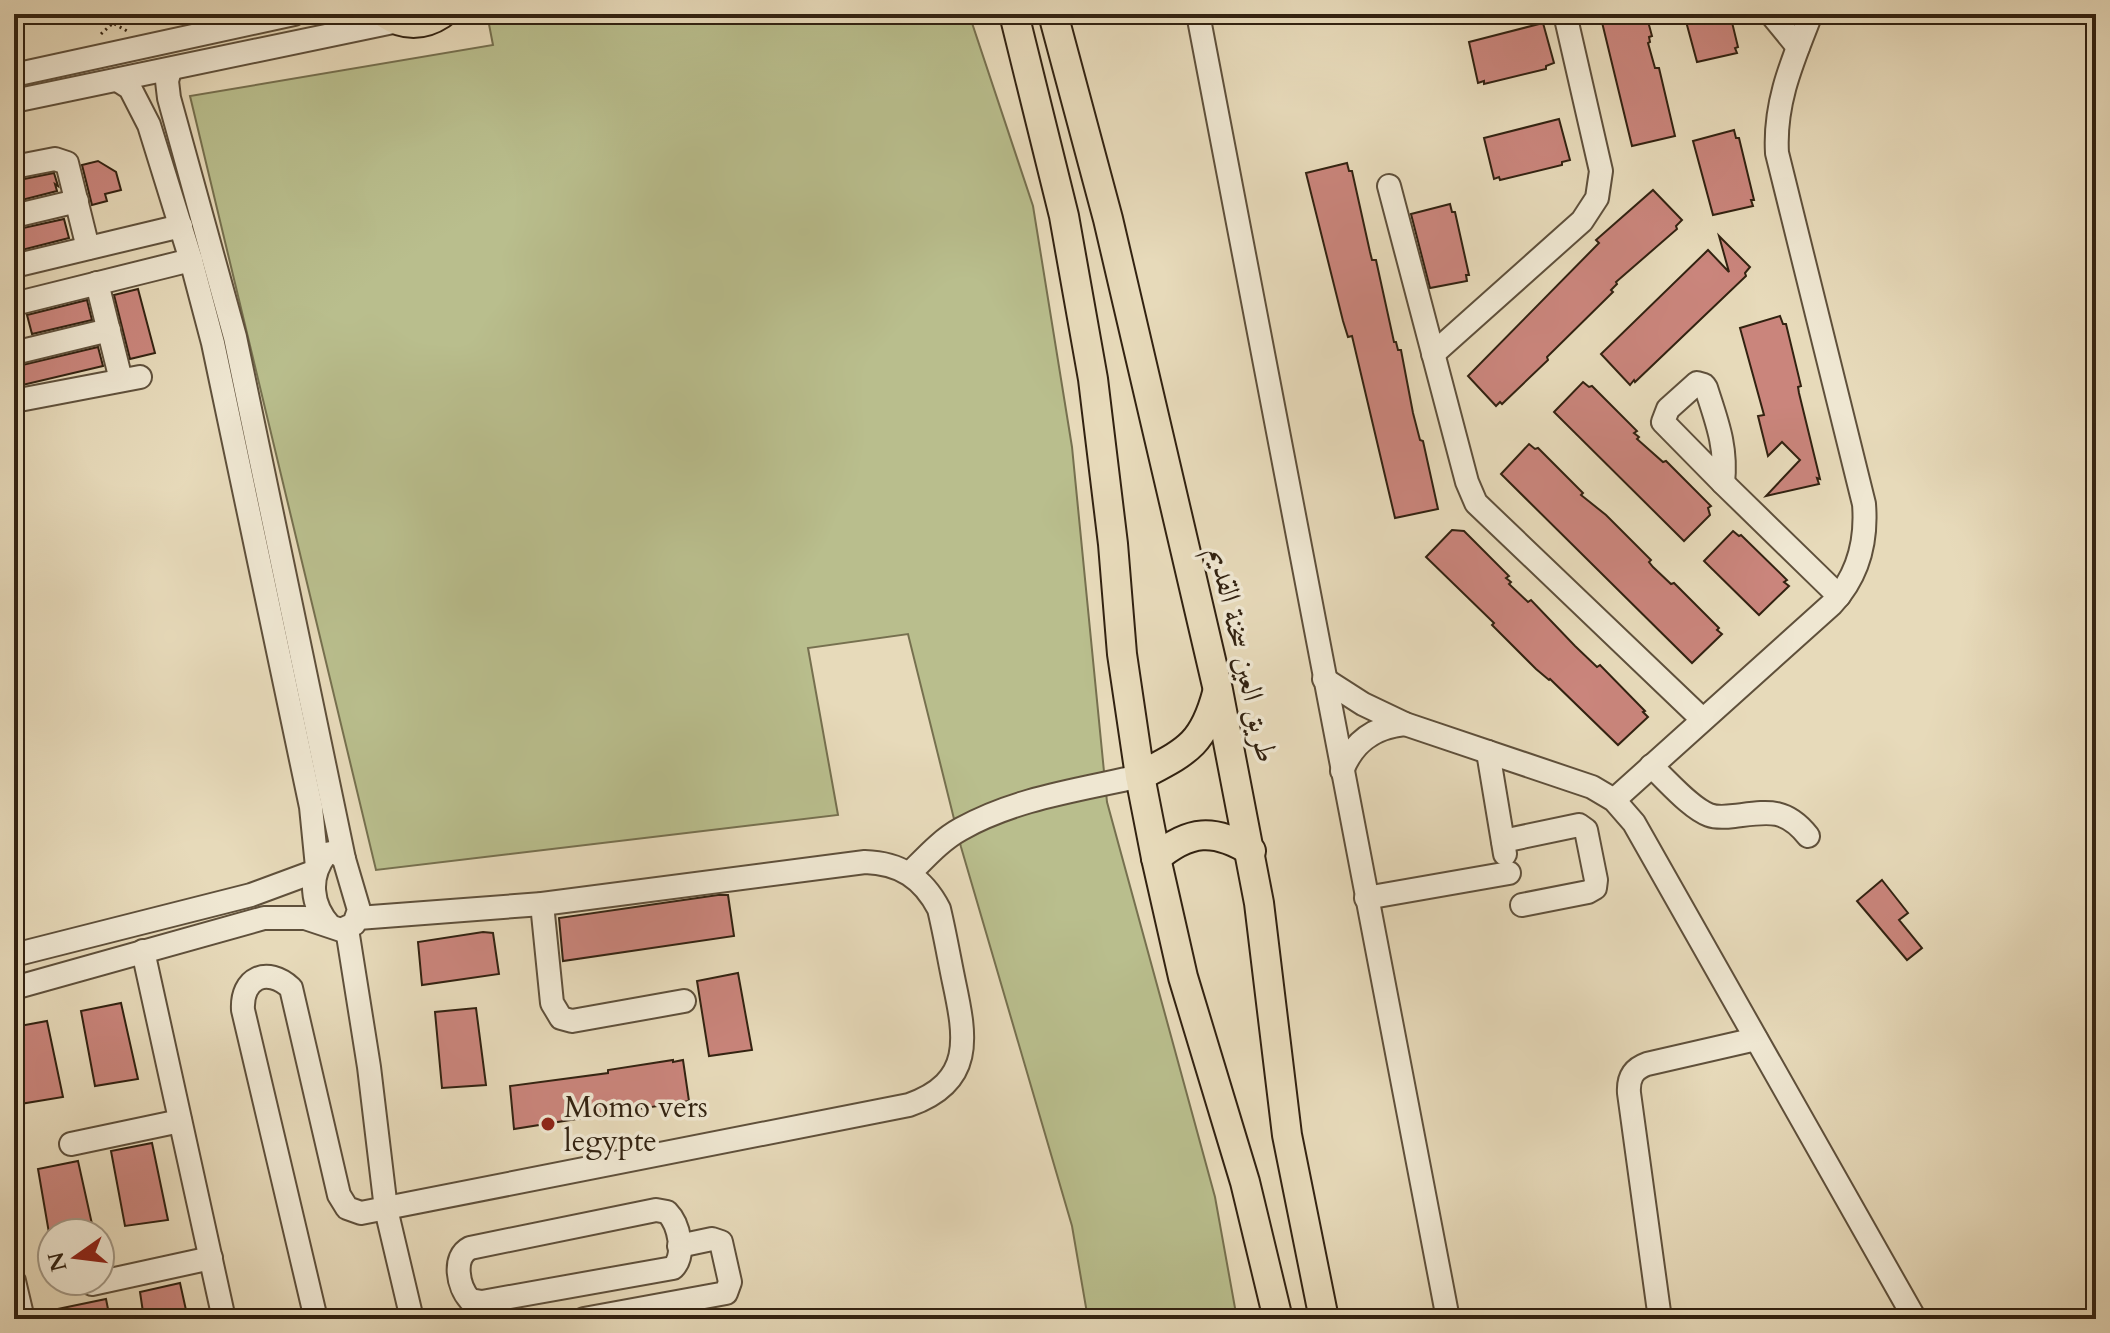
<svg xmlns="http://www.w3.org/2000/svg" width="2110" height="1333" font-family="Cardo,Amiri,serif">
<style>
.green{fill:#b9be8d;stroke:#76704f;stroke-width:2}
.building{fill:#ca857c;stroke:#322211;stroke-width:2}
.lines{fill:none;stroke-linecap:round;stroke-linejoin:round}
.minor-casing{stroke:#5f503b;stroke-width:26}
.major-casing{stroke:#322211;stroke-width:32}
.path{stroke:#322211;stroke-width:3;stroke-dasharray:2 4;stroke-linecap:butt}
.minor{stroke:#efe7d2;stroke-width:22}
.major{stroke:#e7daba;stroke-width:28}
.poi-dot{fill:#8f2418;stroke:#efe7d2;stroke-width:3}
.labels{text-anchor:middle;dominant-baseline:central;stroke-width:7;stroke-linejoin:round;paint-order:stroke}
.street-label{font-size:30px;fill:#322211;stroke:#efe7d2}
.poi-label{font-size:30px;fill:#322211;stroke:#efe7d2;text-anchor:start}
</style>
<rect width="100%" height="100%" fill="#e7daba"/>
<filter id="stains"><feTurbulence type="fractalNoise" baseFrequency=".0025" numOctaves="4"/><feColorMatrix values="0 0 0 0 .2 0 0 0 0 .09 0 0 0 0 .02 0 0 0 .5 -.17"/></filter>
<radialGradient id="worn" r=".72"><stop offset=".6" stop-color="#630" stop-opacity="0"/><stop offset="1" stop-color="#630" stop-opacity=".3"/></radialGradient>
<!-- green -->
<path class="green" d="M487,14H969L1033,206L1072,447L1107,802L1215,1197L1237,1319H1088L1072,1226L961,847L908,634L808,648L838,815L376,870L190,96L493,45Z"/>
<!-- building -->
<g class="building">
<path d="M1600,14H1646L1652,36L1649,37L1650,42L1648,43L1655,68H1659L1675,136L1632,146Z"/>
<path d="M1684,14H1730L1738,47L1735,48L1737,53L1697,62Z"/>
<path d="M1543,23L1554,63L1546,66V69L1484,84V81L1478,83L1469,42Z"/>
<path d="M1559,119L1570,160L1562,162V165L1500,180L1499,177L1494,179L1484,138Z"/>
<path d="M1734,130L1736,138H1739L1754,200H1751L1753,206L1713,215L1693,141Z"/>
<path d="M98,161L116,172L121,190L105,194L107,201L92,205L82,165Z"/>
<path d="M1347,163L1349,171H1352L1370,252L1372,260H1376L1394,342H1396L1398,350H1401L1413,413L1420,440L1423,441L1438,509L1395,518L1352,336L1348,337L1343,321L1306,173Z"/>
<path d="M54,173L58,186L55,184L57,191L14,202V181Z"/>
<path d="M1653,190L1682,220L1676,226L1677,229L1616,282L1617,284L1611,290L1613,292L1547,357L1548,360L1502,404L1500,402L1496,406L1468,376L1599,243L1596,240Z"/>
<path d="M1450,204L1452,212H1455L1469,275H1466L1467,281L1430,288L1411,214Z"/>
<path d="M64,219L69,238L14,252V230Z"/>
<path d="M1719,236L1750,267L1745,273L1746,276L1635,382L1634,380L1630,385L1601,354L1708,250L1729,272Z"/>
<path d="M138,289L155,353L130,359L114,295Z"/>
<path d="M87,300L92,320L32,334L27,315Z"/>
<path d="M1780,316L1783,324H1786L1801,386L1798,387L1799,393L1820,479L1817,478L1819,484L1766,496L1800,460L1782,442L1768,456L1758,416L1764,415L1740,328Z"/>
<path d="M98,347L103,366L14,387V367Z"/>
<path d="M1583,382L1589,387L1592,386L1637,431L1634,433L1639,437L1637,439L1663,462L1666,461L1711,506L1708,508L1710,515L1684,541L1554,412Z"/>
<path d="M1529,444L1535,449L1538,448L1583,493L1581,495L1606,515L1651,560L1649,562L1653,567L1671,584L1674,583L1719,628L1717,630L1722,634L1692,663L1501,474Z"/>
<path d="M1452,530L1464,531L1509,576L1506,578L1511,582L1509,584L1528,602L1531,600L1575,646L1597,667L1600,665L1645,711L1643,712L1648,717L1618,745L1550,679L1549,680L1536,669L1492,625L1494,623L1426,557Z"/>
<path d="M1733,531L1739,536L1741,535L1787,580L1784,582L1789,586L1759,615L1704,561Z"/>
<path d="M1882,880L1908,913L1899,920L1922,948L1907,960L1857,901Z"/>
<path d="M718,895H728L734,936L563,961L559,918Z"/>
<path d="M483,932L493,933L499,974L422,985L418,942Z"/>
<path d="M738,973L752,1050L709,1056L697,981Z"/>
<path d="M121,1003L138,1079L95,1086L81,1011Z"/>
<path d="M476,1008L486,1085L442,1088L435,1012Z"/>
<path d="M47,1021L63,1097L20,1104L14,1075V1027Z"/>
<path d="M673,1060V1062L683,1060L689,1101L514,1129L510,1086L608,1073V1070Z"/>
<path d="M152,1143L168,1220L125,1226L111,1151Z"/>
<path d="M78,1161L94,1233H49L38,1169Z"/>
<path d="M180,1283L188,1319H144L140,1292Z"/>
<path d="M106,1299L110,1319H44L43,1312Z"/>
</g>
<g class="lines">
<defs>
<g id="minor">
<path d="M1198,14L1448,1319"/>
<path d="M1771,14L1798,47"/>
<path d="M170,70L167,81L169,98L235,337L344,859"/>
<path d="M14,75L294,14"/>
<path d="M119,81L130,88L149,125L191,260L213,343L311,807L317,867"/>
<path d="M14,101L398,21"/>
<path d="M14,167L55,159L67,163L88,248"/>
<path d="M1389,186L1467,482L1476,503L1702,719"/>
<path d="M14,216L77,201"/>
<path d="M14,266L181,226"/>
<path d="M97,283L121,380"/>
<path d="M14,304L191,260"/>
<path d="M14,353L109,330"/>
<path d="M1433,354L1582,221L1597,198L1601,171L1565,14"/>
<path d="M1697,383L1704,385L1706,388C1717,422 1727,447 1723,483L1663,422L1668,409Z"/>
<path d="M14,401L140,377"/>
<path d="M1723,483L1839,596"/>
<path d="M1324,679L1363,704L1405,724L1592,787L1614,800L1634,823L1915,1319"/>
<path d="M1488,752L1505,854"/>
<path d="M1651,766C1666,779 1690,808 1709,815C1717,818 1726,817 1734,816C1767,812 1785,807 1808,836"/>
<path d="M1342,771C1353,742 1374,727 1405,724"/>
<path d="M1614,800L1832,604C1858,576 1867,542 1864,504L1777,153C1774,102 1793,60 1811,14"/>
<path d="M1503,841L1579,825L1586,830L1596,880L1595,888L1588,892L1522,905"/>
<path d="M910,873C926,857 941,840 961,829C1016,798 1080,790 1140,776"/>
<path d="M1366,898L1509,873"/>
<path d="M542,904L552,1003L561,1018L572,1021L684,1001"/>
<path d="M347,929L369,1067L386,1209L412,1319"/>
<path d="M143,951L224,1319"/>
<path d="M14,955L251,895L316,871"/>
<path d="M14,988L264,918H305L341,930L354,924L359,910L344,859L336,852L326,854C308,877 311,905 330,926"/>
<path d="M71,1144L180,1121"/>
<path d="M656,1210L667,1212C679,1224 686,1255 673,1268L482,1302L470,1300C458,1287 452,1257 470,1248Z"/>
<path d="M14,1281L23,1319"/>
<path d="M92,1284L211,1258"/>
<path d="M316,1319L243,1010C241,978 267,966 291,988L339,1195L347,1208L361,1213L909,1105C974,1082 966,1038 954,982C949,958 945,934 939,909C923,878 900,863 865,862L542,904L358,918"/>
<path d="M584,1319L726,1293L730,1282L721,1242L712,1239L679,1246"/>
<path d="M1660,1319L1629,1093C1628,1078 1633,1069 1647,1064L1756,1039"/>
</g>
<g id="major">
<path d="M386,14C404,26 423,26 441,14"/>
<path d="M1014,14L1064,216L1093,379L1113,544L1122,654L1140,776L1156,858L1183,977L1245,1182L1278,1319"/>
<path d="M1053,14L1108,219L1218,690L1259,903L1287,1135L1324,1319"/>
<path d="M1140,776C1185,752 1203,746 1217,693"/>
<path d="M1156,858C1189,830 1214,828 1251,851"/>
</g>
</defs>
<!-- minor casing -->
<use href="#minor" class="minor-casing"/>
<!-- major casing -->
<use href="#major" class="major-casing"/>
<!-- path -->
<g class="path">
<path d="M111,14L113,23"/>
<path d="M101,34L113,23L127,31"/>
</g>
<!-- minor -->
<use href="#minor" class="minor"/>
<!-- major -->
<use href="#major" class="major"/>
</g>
<!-- markers -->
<circle class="poi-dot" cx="548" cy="1124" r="8"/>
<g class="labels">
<!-- street labels -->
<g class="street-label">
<text transform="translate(1243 655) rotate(77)">طريق العين سخنة القديم</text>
</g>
<!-- poi labels -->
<g class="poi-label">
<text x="564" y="1107">Momo vers<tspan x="564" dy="34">legypte</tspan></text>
</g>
</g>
<!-- margin -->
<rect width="2110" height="1333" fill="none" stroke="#e7daba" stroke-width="48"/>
<rect x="16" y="16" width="2078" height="1301" fill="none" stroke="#322211" stroke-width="4"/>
<rect x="24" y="24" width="2062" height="1285" fill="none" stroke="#322211" stroke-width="2"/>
<!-- north arrow -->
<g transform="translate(76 1257) rotate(256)"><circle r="38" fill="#efe7d2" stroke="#a39885" stroke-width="2"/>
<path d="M0-6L14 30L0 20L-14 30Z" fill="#8f2418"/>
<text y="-12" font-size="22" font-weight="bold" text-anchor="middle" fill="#322211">N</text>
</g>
<rect width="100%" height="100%" filter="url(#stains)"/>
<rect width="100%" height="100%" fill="url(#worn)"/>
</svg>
